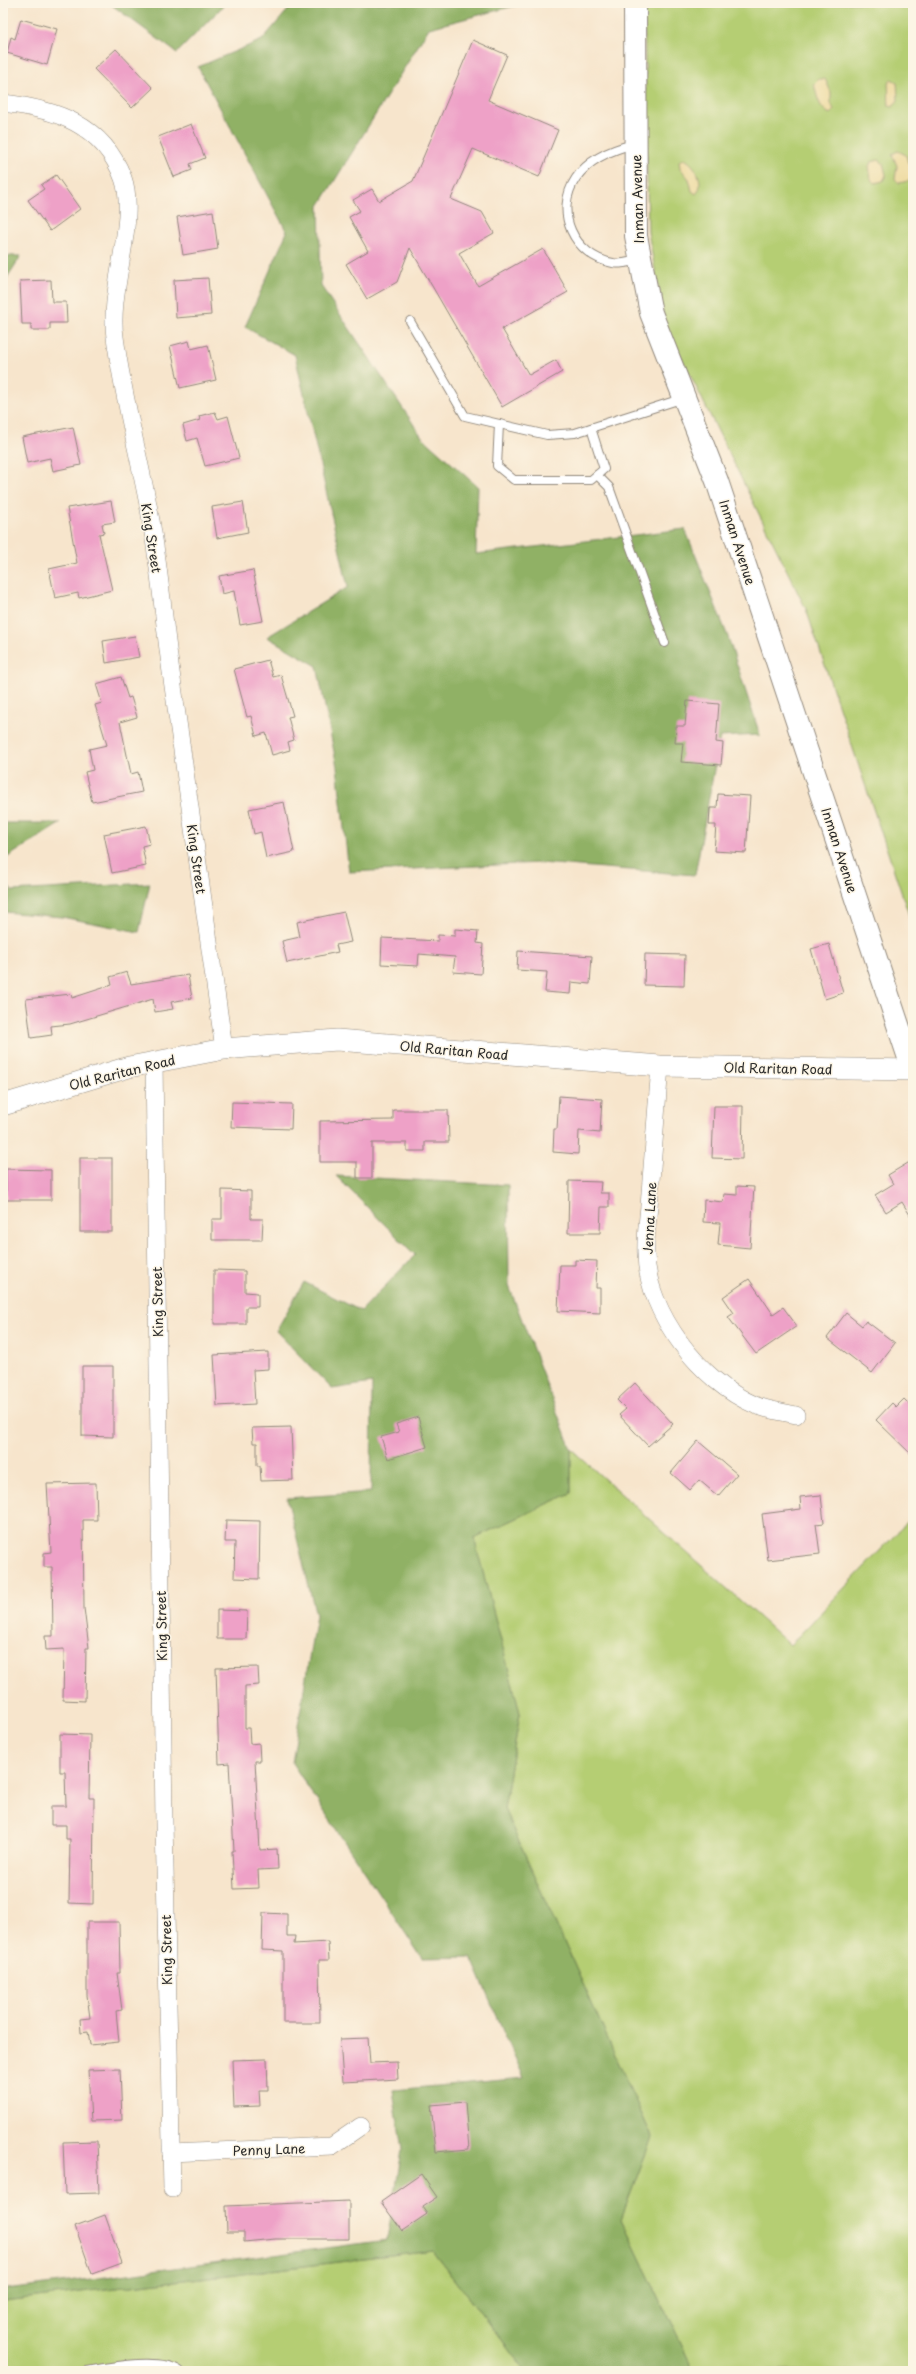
<svg xmlns="http://www.w3.org/2000/svg" width="916" height="2374" font-family="'Playpen Sans',sans-serif">
<style>
.green{fill:#b5ce73;stroke:#707c4f}
.forest{fill:#90b165;stroke:#5e6e48}
.sand{fill:#eeda9e;stroke:#8c8264}
.building{fill:#eea1c7}
.lines{fill:none;stroke-linecap:round;stroke-linejoin:round}
.service-casing{stroke:#91887c;stroke-width:10}
.minor-casing{stroke:#91887c;stroke-width:18}
.tertiary-casing{stroke:#91887c;stroke-width:22}
.secondary-casing{stroke:#91887c;stroke-width:24}
.service{stroke:#fff;stroke-width:8}
.minor{stroke:#fff;stroke-width:17}
.tertiary{stroke:#fff;stroke-width:21}
.secondary{stroke:#fff;stroke-width:22}
.labels{text-anchor:middle;dominant-baseline:central;stroke-width:3;stroke-linejoin:round;paint-order:stroke}
.street-label{font-size:13px;fill:#2b2b2b;stroke:#fcf5e5}
</style>
<rect width="100%" height="100%" fill="#fcf5e5"/>
<filter id="ink" filterUnits="userSpaceOnUse"><feTurbulence type="fractalNoise" baseFrequency=".025" numOctaves="2"/><feDisplacementMap in="SourceGraphic" scale="8" xChannelSelector="R" yChannelSelector="G"/><feConvolveMatrix kernelMatrix="1 2 1 2 8 2 1 2 1" color-interpolation-filters="sRGB"/></filter>
<filter id="wash" filterUnits="userSpaceOnUse"><feTurbulence type="fractalNoise" baseFrequency=".012" numOctaves="4" result="noise"/><feDisplacementMap in="SourceGraphic" scale="16" xChannelSelector="R" yChannelSelector="G"/><feGaussianBlur stdDeviation="0.9" result="paint"/><feColorMatrix in="noise" values="0 0 0 0 0 0 0 0 0 0 0 0 0 0 0 0 0 1.4 0 .05"/><feComposite in="paint" operator="in"/></filter>
<g filter="url(#wash)">
<rect width="100%" height="100%" fill="#f7e5cc"/>
<!-- green -->
<g class="green">
<path d="M644,3H913V927L806,609L665,324L648,232Z"/>
<path d="M571,1449L790,1645L913,1516V2371H694L621,2219L652,2137L504,1809L520,1713L474,1538L571,1493Z"/>
<path d="M433,2251L526,2371H3V2301Z"/>
</g>
<!-- forest -->
<g class="forest">
<path d="M109,3H226L177,53Z"/>
<path d="M294,3H526L429,28L319,206L321,286L422,437L478,487L476,554L685,529L728,637L760,735L720,737L695,875L540,863L349,872L337,767L317,666L267,637L348,587L295,355L245,327L287,232L198,67L262,40Z"/>
<path d="M3,256H21L3,284Z"/>
<path d="M3,823H61L3,860Z"/>
<path d="M3,880L12,891L150,883L139,932L62,917L3,912Z"/>
<path d="M336,1176L508,1185L509,1286L571,1449V1493L474,1538L520,1713L504,1809L652,2137L621,2219L694,2371H526L433,2251L3,2301V2286L7,2290L387,2240L402,2150L393,2090L524,2078L471,1957L422,1958L292,1763L316,1615L287,1498L371,1492L372,1383L332,1389L276,1331L304,1282L361,1311L415,1255Z"/>
</g>
<!-- sand -->
<g class="sand">
<path d="M819,79H825L831,92V103L834,110L830,114C818,108 817,95 814,84Z"/>
<path d="M891,79L897,82L898,100L893,107L889,106C888,98 889,92 888,84Z"/>
<path d="M898,151L906,155L908,163L913,167V180L899,183L895,179L897,166L892,154Z"/>
<path d="M684,159C695,163 706,184 696,194L692,191L689,179L680,168L679,161Z"/>
<path d="M879,160L883,163L886,175L883,181L875,183L871,180L869,166L871,162Z"/>
</g>
<g id="blocks">
<!-- building -->
<g class="building">
<path d="M21,19L57,29L47,65L7,53L11,37L15,39Z"/>
<path d="M473,40L507,55L488,100L558,130L539,177L473,149L451,199L482,212L494,233L459,253L478,286L543,249L568,292L502,329L529,375L556,360L562,372L502,407L410,248L397,282L367,299L346,264L368,251L349,217L360,211L353,200L372,189L379,201L413,181Z"/>
<path d="M116,49L153,88L132,108L94,69Z"/>
<path d="M191,124L205,158L190,164L192,170L174,177L158,137Z"/>
<path d="M56,175L80,209L50,231L28,200L44,189L41,185Z"/>
<path d="M213,211L218,249L183,255L177,217Z"/>
<path d="M208,278L211,315L176,318L174,280Z"/>
<path d="M51,280L52,302H66L67,323H50V330H31V324H22L20,281Z"/>
<path d="M189,341L191,349L208,345L216,380L180,388L170,346Z"/>
<path d="M215,412L218,419L228,416L239,458L205,466L197,438L187,441L183,425L200,420L199,416Z"/>
<path d="M73,427L81,465L53,471L50,458L27,463L22,437Z"/>
<path d="M111,501L115,522L102,524L104,533L99,534L112,590L79,598L78,593L55,598L49,569L77,563L67,508Z"/>
<path d="M243,502L248,532L217,538L212,507Z"/>
<path d="M253,570L263,621L240,625L234,591L222,594L219,576Z"/>
<path d="M135,636L139,657L106,663L103,641Z"/>
<path d="M268,660L273,677L281,675L293,716L288,717L294,740L288,742L290,750L272,755L266,733L256,736L251,716L247,717L234,669Z"/>
<path d="M121,677L128,698L131,697L137,717L120,722L131,774L138,772L142,792L92,802L85,772L93,770L89,749L107,745L95,705L102,703L96,684Z"/>
<path d="M687,701L719,704L716,742L723,743L721,765L681,762L683,743H675L676,726H685Z"/>
<path d="M718,794L750,796L746,853L714,851L716,825H709L710,808H717Z"/>
<path d="M284,802L294,852L266,858L261,832L254,834L249,809Z"/>
<path d="M146,826L150,844L142,846L146,866L112,873L104,834Z"/>
<path d="M344,912L351,942L336,945L338,952L287,963L282,941L300,937L297,922Z"/>
<path d="M455,929L478,931L477,943L483,944L481,974L453,972L455,957L419,954L418,966L381,964L382,938L438,941V935L455,936Z"/>
<path d="M829,944L843,993L825,999L811,949Z"/>
<path d="M518,951L592,956L590,984L571,982L570,994L545,992L547,972L517,970Z"/>
<path d="M645,954L685,955L684,986L644,985Z"/>
<path d="M127,972L131,984L188,975L192,998L171,1002L173,1009L155,1012L153,999L70,1024L51,1026L52,1035L31,1038L26,999L71,994L72,998L112,985L110,977Z"/>
<path d="M559,1096L602,1099L600,1133L579,1131L578,1154L553,1152L554,1129H557Z"/>
<path d="M232,1102L292,1104L291,1129L231,1127Z"/>
<path d="M714,1106H743L742,1159L712,1158Z"/>
<path d="M393,1110H448L449,1142H425V1151H407V1143H372V1178H357V1162H320V1121L393,1120Z"/>
<rect x="80" y="1158" width="32" height="74"/>
<path d="M913,1160V1220L902,1202L886,1212L875,1195L893,1184L888,1175Z"/>
<path d="M6,1169L51,1170V1200H6Z"/>
<path d="M569,1181L601,1182L600,1193H609V1207H601L600,1233H568Z"/>
<path d="M737,1186L754,1187L750,1248L718,1245L720,1223L703,1222L704,1200L723,1202L724,1194L737,1195Z"/>
<path d="M222,1190L251,1191V1219H263L262,1240H212V1219H222Z"/>
<path d="M575,1260L597,1261L596,1288H600V1313L558,1311L560,1265H575Z"/>
<path d="M214,1270L245,1271V1292L258,1293V1307H246V1324H214Z"/>
<path d="M749,1279L773,1314L783,1307L797,1326L756,1354L728,1317L734,1313L723,1297Z"/>
<path d="M846,1313L862,1326L866,1321L895,1343L872,1373L827,1338Z"/>
<path d="M268,1352V1369L253,1370L255,1404L217,1406L214,1355Z"/>
<path d="M82,1366H113V1437L82,1436Z"/>
<path d="M635,1383L673,1424L648,1446L619,1415L626,1409L617,1400Z"/>
<path d="M904,1399L913,1408V1456L876,1420L892,1403L896,1407Z"/>
<path d="M418,1417L427,1447L388,1459L381,1437L399,1432L396,1424Z"/>
<path d="M291,1427L293,1480L261,1481L260,1466H257V1443H253L252,1428Z"/>
<path d="M698,1441L737,1474L718,1496L699,1480L690,1490L671,1473Z"/>
<path d="M96,1483L97,1520H83L84,1608L89,1648H86L85,1701L63,1700L64,1649L46,1650L45,1636H53L52,1567H44V1553L51,1552L47,1484Z"/>
<path d="M821,1495L824,1523L816,1524L820,1554L768,1560L762,1514L801,1509L800,1497Z"/>
<path d="M226,1520L260,1521L259,1579L234,1578L235,1542H225Z"/>
<path d="M217,1610L247,1611L246,1639H217Z"/>
<path d="M258,1667L259,1685L245,1686V1728H249L250,1744L259,1743L260,1761H255L260,1850L277,1849L278,1869L258,1870L259,1888L234,1889L232,1851H234L229,1763L219,1764L216,1668Z"/>
<path d="M60,1734L90,1735L89,1798H94L93,1904L69,1903L70,1839H66V1825H51V1806H66L65,1772H60Z"/>
<path d="M263,1913L287,1914V1936H295L294,1944L328,1942L329,1960H319L320,2023H283V1951L262,1950Z"/>
<path d="M87,1922H119L120,1973H117L122,2010L116,2011L119,2042L90,2045L88,2032L81,2033L80,2019L90,2018L87,1995Z"/>
<path d="M368,2038L370,2063L397,2062L398,2079L343,2082L340,2039Z"/>
<path d="M267,2059L268,2090H259L260,2106L234,2107L232,2060Z"/>
<path d="M120,2069L122,2120L91,2121L88,2070Z"/>
<path d="M465,2102L469,2149L436,2152L431,2105Z"/>
<path d="M97,2141L99,2193L65,2194L63,2142Z"/>
<path d="M421,2174L437,2197L422,2207L427,2214L402,2231L381,2202Z"/>
<path d="M349,2201V2239H275L244,2242V2232H227L226,2206Z"/>
<path d="M105,2215L122,2263L92,2274L75,2226Z"/>
</g>
</g>
</g>
<g filter="url(#ink)">
<use href="#blocks" fill-opacity="0" stroke="#91887c" stroke-width="1"/>
<g class="lines">
<defs>
<g id="service">
<path d="M635,144C613,149 589,159 576,178C553,212 574,256 613,263C621,265 632,261 640,260"/>
<path d="M410,321L465,416L547,435L575,433L684,398"/>
<path d="M499,424L497,466L514,480H591L604,469L591,428"/>
<path d="M597,475L609,487L665,643"/>
<path d="M87,2371C110,2367 160,2357 180,2371"/>
</g>
<g id="minor">
<path d="M3,103C55,109 103,124 123,178C138,219 108,290 115,337C123,397 139,455 150,515C160,569 164,625 172,679C189,802 207,925 224,1049"/>
<path d="M154,1062L164,1822L172,2189"/>
<path d="M660,1066C657,1108 653,1151 650,1193C649,1213 645,1234 646,1254C647,1313 701,1382 755,1405C767,1410 783,1412 796,1415"/>
<path d="M171,2153L332,2146L361,2126"/>
</g>
<path id="tertiary" d="M3,1105L129,1067L224,1049L337,1040L660,1066L913,1070"/>
<path id="secondary" d="M635,3L636,236L651,313L717,481L913,1070"/>
</defs>
<!-- service casing -->
<use href="#service" class="service-casing"/>
<!-- minor casing -->
<use href="#minor" class="minor-casing"/>
<!-- tertiary casing -->
<use href="#tertiary" class="tertiary-casing"/>
<!-- secondary casing -->
<use href="#secondary" class="secondary-casing"/>
<!-- service -->
<use href="#service" class="service"/>
<!-- minor -->
<use href="#minor" class="minor"/>
<!-- tertiary -->
<use href="#tertiary" class="tertiary"/>
<!-- secondary -->
<use href="#secondary" class="secondary"/>
</g>
</g>
<g class="labels">
<!-- street labels -->
<g class="street-label">
<text transform="translate(637 199) rotate(-92)">Inman Avenue</text>
<text transform="translate(152 538) rotate(81)">King Street</text>
<text transform="translate(738 542) rotate(72)">Inman Avenue</text>
<text transform="translate(840 850) rotate(72)">Inman Avenue</text>
<text transform="translate(197 859) rotate(82)">King Street</text>
<text transform="translate(454 1050) rotate(5)">Old Raritan Road</text>
<text transform="translate(778 1068) rotate(1)">Old Raritan Road</text>
<text transform="translate(122 1072) rotate(-14)">Old Raritan Road</text>
<text transform="translate(649 1218) rotate(-87)">Jenna Lane</text>
<text transform="translate(157 1302) rotate(-91)">King Street</text>
<text transform="translate(161 1626) rotate(-91)">King Street</text>
<text transform="translate(166 1950) rotate(-91)">King Street</text>
<text transform="translate(269 2149) rotate(-2)">Penny Lane</text>
</g>
</g>
<!-- margin -->
<rect width="916" height="2374" fill="none" stroke="#fcf5e5" stroke-width="16"/>
</svg>
